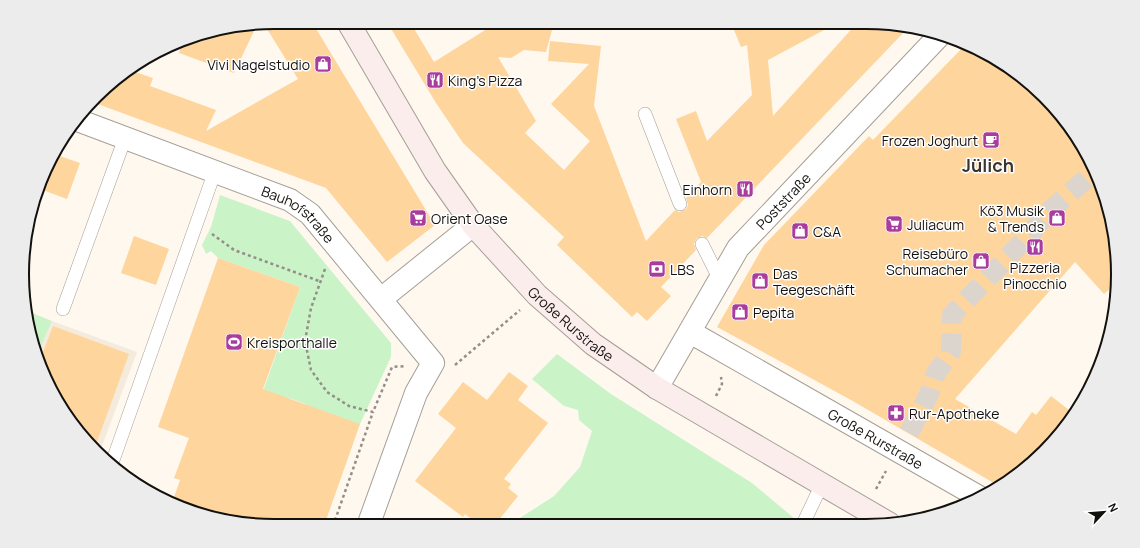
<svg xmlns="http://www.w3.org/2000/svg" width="1140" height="548" font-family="Manrope,sans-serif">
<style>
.built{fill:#f5ebdc}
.green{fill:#caf4c8}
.building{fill:#fed59d}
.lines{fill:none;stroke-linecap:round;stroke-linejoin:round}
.pedestrian-tunnel{stroke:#dcd5cd;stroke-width:20;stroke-dasharray:20 10;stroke-linecap:butt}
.service-casing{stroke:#a49e96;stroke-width:14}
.minor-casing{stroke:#a49e96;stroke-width:24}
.secondary-casing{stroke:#a49e96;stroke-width:24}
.path{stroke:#938e88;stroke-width:2.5;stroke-dasharray:3 3;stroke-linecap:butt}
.service{stroke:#fff;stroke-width:13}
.minor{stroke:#fff;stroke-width:22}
.secondary{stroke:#fbedeb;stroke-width:22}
.labels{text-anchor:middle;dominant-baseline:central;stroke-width:3;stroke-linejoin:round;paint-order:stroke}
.poi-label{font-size:14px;fill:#13110e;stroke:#fff;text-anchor:start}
.street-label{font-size:14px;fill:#13110e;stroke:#fff}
.district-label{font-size:18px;font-weight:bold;fill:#3a342e;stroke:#fff}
.rim{fill:none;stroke:#13110e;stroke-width:2}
</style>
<rect width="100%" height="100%" fill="#fff8ef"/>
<!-- built -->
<path class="built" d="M52,321L137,352L99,454L96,452L48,386L38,353Z"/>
<!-- green -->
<g class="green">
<path d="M220,195L290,221L391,343V357L360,424L299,423L306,404L289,398L282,417L257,408L300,287L218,258L211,251L206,254L202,245L211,227Z"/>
<path d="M25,310L52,321L38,353Z"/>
<path d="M557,354L611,394L752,483L801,524L509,525L554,496L580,467L592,431L579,420L578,410L564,406L532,379Z"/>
</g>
<!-- building -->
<g class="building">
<path d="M274,22H312L435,225L387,262L326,188L95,103L120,74L129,70L153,78L150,86L216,110L206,131L298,79L264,24Z"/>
<path d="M387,22H410L434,62L498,22H529L552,30L546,52L524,50L511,58L498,57L536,121L525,133L564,170L590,141L551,104L589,64L548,61L550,41L601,46L594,106L646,241L675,210L679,212L686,209L688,205L686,198L701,182L676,119L696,111L707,141L752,95L747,45L741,47L734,30L763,22H839L768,60L773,116L858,22H866L906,30L707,238L702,236L696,239L694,244L696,250L661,287L671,296L647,321L637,312L632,317L557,245L564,237L463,143L436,103Z"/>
<path d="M257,25L234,73L179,53L183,41L193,35Z"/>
<path d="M966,44L1044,96L1099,178L1118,274L1116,284L1104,294L1075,262L955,399L1016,434L1032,412L1036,415L1051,396L1073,413L1052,442L1020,474L999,486L851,400L717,327L764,245L869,136L873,140Z"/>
<path d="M54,154L80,163L67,199L40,189Z"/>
<path d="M134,236L169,249L156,285L121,273Z"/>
<path d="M218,258L300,287L263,389L360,424L324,526H274L177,507L172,503L180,480L174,478L189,438L158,427Z"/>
<path d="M53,326L129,354L94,450L48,386L40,360Z"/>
<path d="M509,372L528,386L518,400L548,423L504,479L511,484L508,488L518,496L495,525H479L465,514L463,517L415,481L456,428L438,414L463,382L487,400Z"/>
</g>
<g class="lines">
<!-- pedestrian-tunnel -->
<path class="pedestrian-tunnel" d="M909,433L929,394L936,373L951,352L952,315L1032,232L1045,215L1095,171"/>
<defs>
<g id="service">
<path d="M645,114L680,204"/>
<path d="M702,244L720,280"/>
<path d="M63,309L125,138"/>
<path d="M112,463L215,171"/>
<path d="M803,524L822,484"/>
</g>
<g id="minor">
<path id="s1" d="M80,121L290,200L310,214L433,363L416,393L368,526"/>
<path d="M381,299L473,225"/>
<path id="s2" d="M690,332L979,497"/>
<path id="s3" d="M657,388L738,248L939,36"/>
</g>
<g id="secondary">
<path id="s4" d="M348,22L435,171L473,225L537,295L593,344L657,388L890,524"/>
</g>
</defs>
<!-- service casing -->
<use href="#service" class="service-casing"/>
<!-- minor casing -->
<use href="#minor" class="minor-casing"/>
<!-- secondary casing -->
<use href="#secondary" class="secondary-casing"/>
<!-- path -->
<g class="path">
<path d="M212,234L234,250L319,281"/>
<path d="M325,269L311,308L305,341L311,370L327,392L349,406L373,412L392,367L406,366"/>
<path d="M455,365L520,310"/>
<path d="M716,396L722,384L721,377"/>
<path d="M876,489L886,471"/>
<path d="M333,526L373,412"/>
</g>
<!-- service -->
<use href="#service" class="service"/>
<!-- minor -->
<use href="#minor" class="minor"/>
<!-- secondary -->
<use href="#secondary" class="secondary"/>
</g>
<!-- icons -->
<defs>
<symbol id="shop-square" viewBox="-11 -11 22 22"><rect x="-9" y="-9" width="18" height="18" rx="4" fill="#a83d9e" stroke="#fff"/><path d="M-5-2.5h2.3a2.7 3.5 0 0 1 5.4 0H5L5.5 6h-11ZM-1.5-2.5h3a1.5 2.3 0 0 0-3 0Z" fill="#fff"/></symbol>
<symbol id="restaurant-square" viewBox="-11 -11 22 22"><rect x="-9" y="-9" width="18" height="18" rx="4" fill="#a83d9e" stroke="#fff"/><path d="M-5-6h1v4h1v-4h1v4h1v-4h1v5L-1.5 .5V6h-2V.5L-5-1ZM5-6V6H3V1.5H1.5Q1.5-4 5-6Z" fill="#fff"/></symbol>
<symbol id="cafe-square" viewBox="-11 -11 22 22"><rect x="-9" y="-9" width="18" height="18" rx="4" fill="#a83d9e" stroke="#fff"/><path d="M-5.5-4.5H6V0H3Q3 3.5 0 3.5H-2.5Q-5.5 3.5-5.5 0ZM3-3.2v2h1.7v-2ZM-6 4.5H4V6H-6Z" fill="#fff"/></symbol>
<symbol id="supermarket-square" viewBox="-11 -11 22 22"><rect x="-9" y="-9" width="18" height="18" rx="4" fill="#a83d9e" stroke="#fff"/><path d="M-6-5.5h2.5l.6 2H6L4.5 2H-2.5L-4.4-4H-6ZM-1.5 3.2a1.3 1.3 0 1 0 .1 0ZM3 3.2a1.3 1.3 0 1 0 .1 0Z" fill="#fff"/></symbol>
<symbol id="bank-square" viewBox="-11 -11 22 22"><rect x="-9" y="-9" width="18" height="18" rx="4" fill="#a83d9e" stroke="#fff"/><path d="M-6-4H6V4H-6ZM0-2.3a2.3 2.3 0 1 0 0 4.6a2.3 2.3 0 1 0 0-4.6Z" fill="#fff"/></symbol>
<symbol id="stadium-square" viewBox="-11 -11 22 22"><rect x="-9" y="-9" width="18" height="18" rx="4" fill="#a83d9e" stroke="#fff"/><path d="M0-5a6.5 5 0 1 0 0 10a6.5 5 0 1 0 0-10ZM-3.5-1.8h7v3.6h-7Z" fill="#fff"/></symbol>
<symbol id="pharmacy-square" viewBox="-11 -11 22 22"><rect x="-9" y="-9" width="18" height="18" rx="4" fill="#a83d9e" stroke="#fff"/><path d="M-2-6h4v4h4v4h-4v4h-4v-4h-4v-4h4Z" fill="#fff"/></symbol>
</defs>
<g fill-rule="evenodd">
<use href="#shop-square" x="313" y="54" width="20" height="20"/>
<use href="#restaurant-square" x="425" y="70" width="20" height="20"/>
<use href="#cafe-square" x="981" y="130" width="20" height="20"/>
<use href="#restaurant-square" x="735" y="179" width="20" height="20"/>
<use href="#supermarket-square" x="408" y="208" width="20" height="20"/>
<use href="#shop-square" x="1047" y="208" width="20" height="20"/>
<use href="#supermarket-square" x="884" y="214" width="20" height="20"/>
<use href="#shop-square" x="790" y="221" width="20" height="20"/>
<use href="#restaurant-square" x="1025" y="237" width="20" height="20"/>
<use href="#shop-square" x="971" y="251" width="20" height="20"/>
<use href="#bank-square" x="647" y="259" width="20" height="20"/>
<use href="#shop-square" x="750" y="271" width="20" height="20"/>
<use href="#shop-square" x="730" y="302" width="20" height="20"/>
<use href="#stadium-square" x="224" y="332" width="20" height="20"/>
<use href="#pharmacy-square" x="886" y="403" width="20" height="20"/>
</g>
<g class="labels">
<!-- poi labels -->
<g class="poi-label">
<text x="310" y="64" text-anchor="end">Vivi Nagelstudio</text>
<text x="448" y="80">King's Pizza</text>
<text x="978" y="140" text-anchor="end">Frozen Joghurt</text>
<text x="732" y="189" text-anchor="end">Einhorn</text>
<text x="1044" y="210" text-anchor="end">Kö3 Musik<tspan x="1044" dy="16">&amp; Trends</tspan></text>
<text x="431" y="218">Orient Oase</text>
<text x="907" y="224">Juliacum</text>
<text x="813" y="231">C&amp;A</text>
<text x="968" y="253" text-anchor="end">Reisebüro<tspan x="968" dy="16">Schumacher</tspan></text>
<text x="1035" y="267" text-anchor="middle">Pizzeria<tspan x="1035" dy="16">Pinocchio</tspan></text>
<text x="670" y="269">LBS</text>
<text x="773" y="273">Das<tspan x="773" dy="16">Teegeschäft</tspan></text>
<text x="753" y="312">Pepita</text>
<text x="247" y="342">Kreisporthalle</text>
<text x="909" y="413">Rur-Apotheke</text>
</g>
<!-- street labels -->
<g class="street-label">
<text stroke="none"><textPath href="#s3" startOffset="227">Poststraße</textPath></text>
<text stroke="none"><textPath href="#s1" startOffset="239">Bauhofstraße</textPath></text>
<text stroke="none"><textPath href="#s4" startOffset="378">Große Rurstraße</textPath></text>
<text stroke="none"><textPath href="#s2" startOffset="214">Große Rurstraße</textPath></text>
</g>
<!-- district labels -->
<g class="district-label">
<text x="988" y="165">Jülich</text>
</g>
</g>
<!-- crop -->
<path d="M0 0H1140V548H0ZM274 29H866A245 245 0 0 1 1111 274V274A245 245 0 0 1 866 519H274A245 245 0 0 1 29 274V274A245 245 0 0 1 274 29Z" fill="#ececec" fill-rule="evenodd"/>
<path class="rim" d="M274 29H866A245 245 0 0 1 1111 274V274A245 245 0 0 1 866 519H274A245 245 0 0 1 29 274V274A245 245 0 0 1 274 29Z"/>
<!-- north arrow -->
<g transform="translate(1104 512) rotate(64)" stroke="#ffffff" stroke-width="3" paint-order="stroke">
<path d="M0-3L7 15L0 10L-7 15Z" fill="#13110e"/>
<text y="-6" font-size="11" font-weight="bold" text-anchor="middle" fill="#13110e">N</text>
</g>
</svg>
